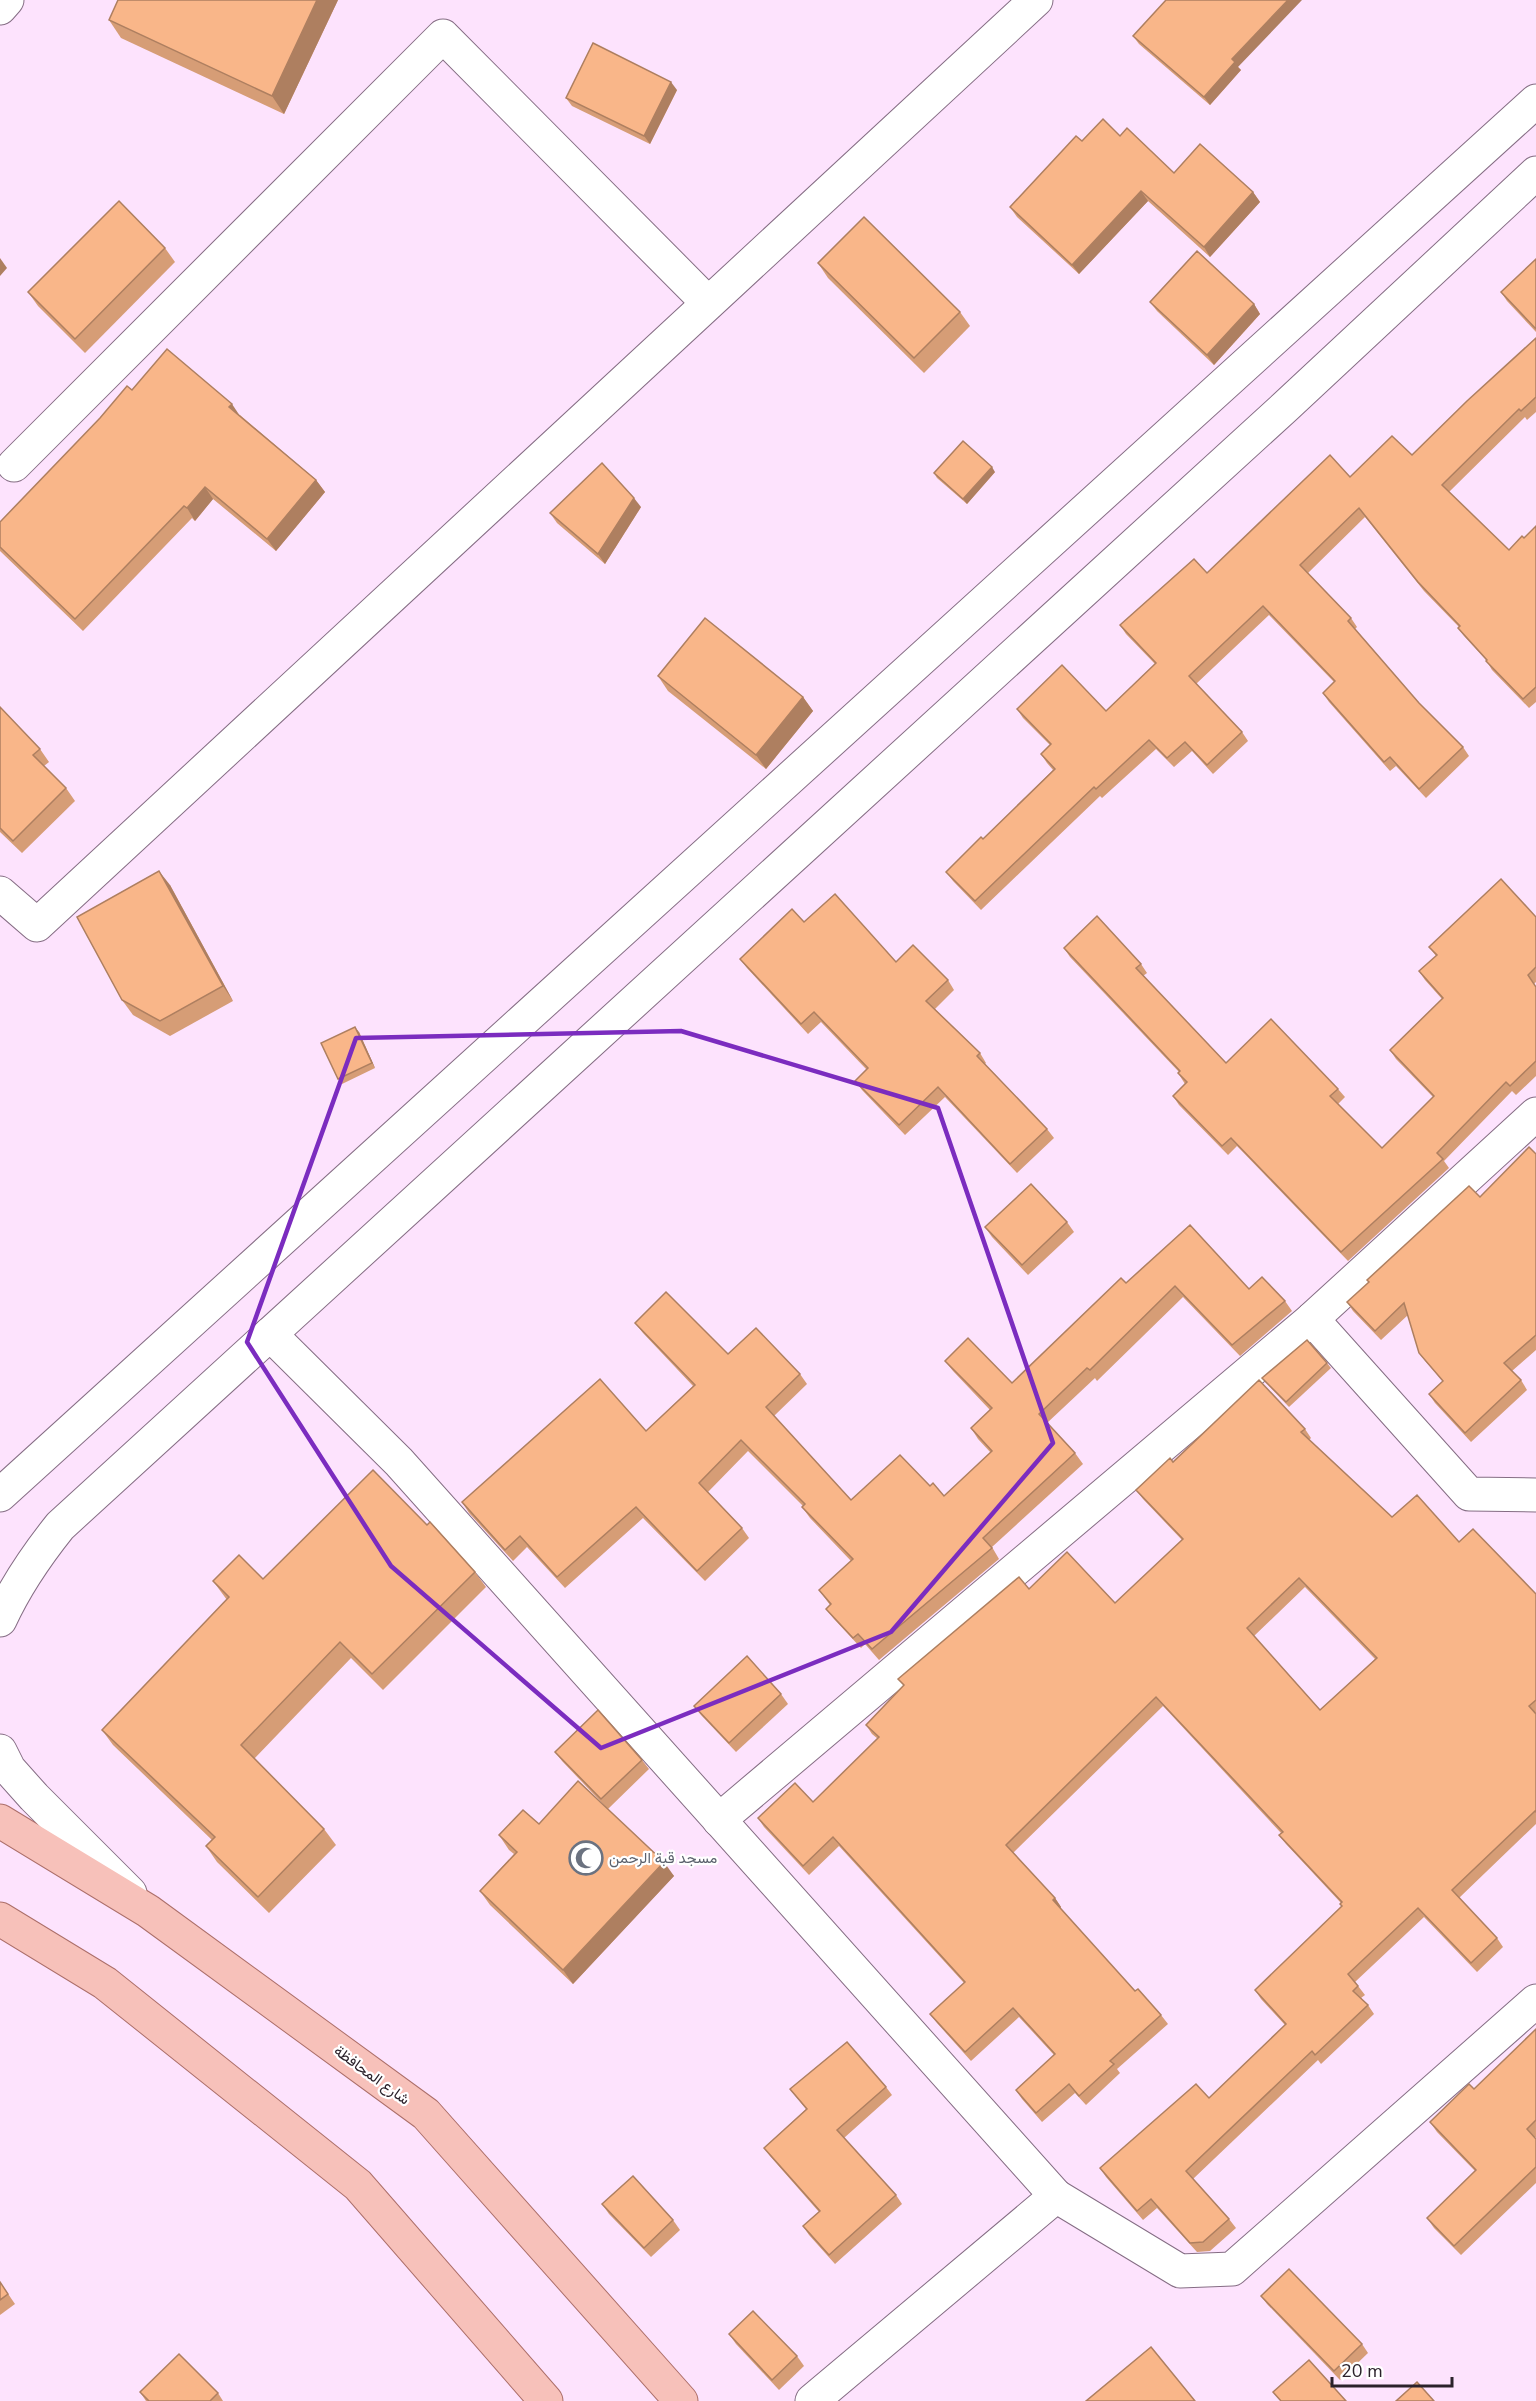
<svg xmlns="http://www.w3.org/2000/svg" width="1536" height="2401" font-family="'Nunito Sans',Vazirmatn,sans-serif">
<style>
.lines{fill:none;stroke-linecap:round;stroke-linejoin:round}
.minor-casing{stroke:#856d84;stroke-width:35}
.tertiary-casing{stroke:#856d84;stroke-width:35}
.primary-casing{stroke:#ac6f6a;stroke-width:35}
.minor{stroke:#fff;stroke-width:33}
.tertiary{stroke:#fff;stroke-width:33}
.primary{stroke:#f7c1ba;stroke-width:33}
.wall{fill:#d69d76;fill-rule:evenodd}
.shaded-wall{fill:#ae7f60}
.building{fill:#f9b689;stroke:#ae7f60;stroke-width:1.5;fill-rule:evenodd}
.marked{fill:none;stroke:#7b2cbf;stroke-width:4.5;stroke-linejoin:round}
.labels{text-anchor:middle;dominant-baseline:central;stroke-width:4.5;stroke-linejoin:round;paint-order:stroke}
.worship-label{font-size:15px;fill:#5b616d;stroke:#fff;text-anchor:start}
.street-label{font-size:15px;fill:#2b222b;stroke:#fff}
</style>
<rect width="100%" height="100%" fill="#fde3fd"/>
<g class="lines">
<defs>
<g id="minor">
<path d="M14,465L443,36L708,303"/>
<path d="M0,893L37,925L1036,0"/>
<path d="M1312,1319L1469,1494L1536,1495"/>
<path d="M270,1334L399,1462L1056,2196"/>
<path d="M719,1820L1312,1319L1536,1114"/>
<path d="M812,2401L1056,2196L1180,2271L1232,2269L1536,2001"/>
</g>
<g id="tertiary">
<path d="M0,8L7,0"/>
<path d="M0,1495L1536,101"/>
<path d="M0,1620C16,1585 36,1556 60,1526L1285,407L1536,173"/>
<path d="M0,1751L9,1769L34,1797L130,1893"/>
</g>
<g id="primary">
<path d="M0,1821L148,1911L426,2114L681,2401"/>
<path d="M0,1919L105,1983L358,2185L546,2401"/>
</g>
</defs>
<!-- minor casing -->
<use href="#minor" class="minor-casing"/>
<!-- tertiary casing -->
<use href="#tertiary" class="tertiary-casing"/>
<!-- primary casing -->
<use href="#primary" class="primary-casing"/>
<!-- minor -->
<use href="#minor" class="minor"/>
<!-- tertiary -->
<use href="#tertiary" class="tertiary"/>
<!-- primary -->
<use href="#primary" class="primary"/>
</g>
<!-- wall -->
<g class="wall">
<path d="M338,0L284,114L121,38L109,20Z"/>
<path d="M1133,36L1238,67L1241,70L1210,105L1139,44Z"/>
<path d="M677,90L650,144L572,106L566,98Z"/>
<path d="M1120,136L1174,173L1253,192L1260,202L1210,257L1148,201L1079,274L1017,217L1010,207L1082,141Z"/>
<path d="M165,248L175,262L85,353L38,306L28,292Z"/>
<path d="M1536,259V332L1507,301L1501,292Z"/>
<path d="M818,263L960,312L970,326L924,373L828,278Z"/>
<path d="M1150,302L1254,304L1260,314L1214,365L1157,311Z"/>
<path d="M1536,338V412L1527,420L1525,417L1449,492L1509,550L1524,538L1536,526V702L1529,708L1492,670L1486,660L1464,636L1458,628L1459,627L1424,591L1365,517L1308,573L1351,618L1357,627L1355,629L1419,703L1463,747L1469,756L1426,798L1396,766L1390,771L1329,702L1323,693L1334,682L1269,615L1196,684L1242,732L1248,741L1213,774L1192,751L1174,767L1156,749L1102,798L1100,796L981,910L953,881L946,872L983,839L1053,770L1047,763L1041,754L1050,745L1023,718L1017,709L1106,711L1155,664L1126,634L1120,625L1207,573L1350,477L1412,455Z"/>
<path d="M132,390L240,415L316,480L325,492L276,551L213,499L195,521L192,518L83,631L0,551V522Z"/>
<path d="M995,472L967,504L937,478L934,473Z"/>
<path d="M641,507L605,564L557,523L550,513Z"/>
<path d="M658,676L803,697L813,711L766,769L668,691Z"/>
<path d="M0,707L40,749L49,762L44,766L66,788L75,801L22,853L0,832Z"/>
<path d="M170,885L233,1001L170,1036L133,1015L122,1000Z"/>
<path d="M1536,917V982L1534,984L1536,987V1076L1516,1095L1512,1091L1444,1161L1449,1168L1348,1261L1237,1146L1228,1155L1179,1105L1173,1096L1185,1084L1178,1073L1179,1072L1070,957L1064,948L1141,964L1147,973L1143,976L1226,1063L1338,1089L1345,1097L1338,1104L1382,1148L1433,1097L1396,1059L1390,1050L1442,999L1425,980L1419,971L1436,956L1429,947Z"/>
<path d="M804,922L896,962L948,980L954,990L935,1009L980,1053L986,1063L985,1064L1047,1129L1054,1138L1017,1173L945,1097L905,1135L862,1090L855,1081L867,1070L821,1022L808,1034L747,968L740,959Z"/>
<path d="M359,1032L375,1068L342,1084L338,1079Z"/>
<path d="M1536,1154V1350L1512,1371L1521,1380L1527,1390L1471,1442L1435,1403L1429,1394L1443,1381L1426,1362L1419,1353L1408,1315L1381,1340L1353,1311L1347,1302L1480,1197Z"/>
<path d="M1067,1222L1074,1232L1028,1275L992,1237L985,1227Z"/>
<path d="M1126,1283L1249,1289L1285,1301L1292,1311L1240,1356L1183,1297L1097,1381L1095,1378L1047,1423L1075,1453L1083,1464L992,1547L999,1559L879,1660L865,1644L861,1648L834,1619L826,1609L830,1605L819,1590L851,1561L810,1518L802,1507L803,1506L748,1451L708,1492L742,1528L749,1538L705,1581L643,1518L565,1588L527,1547L513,1561L469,1513L462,1502L646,1431L693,1386L643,1333L635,1323L728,1354L800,1374L807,1384L774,1416L851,1500L930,1486L944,1496L991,1453L978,1439L971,1428L990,1410L953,1371L945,1361L1012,1383Z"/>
<path d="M1327,1363L1331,1368L1289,1407L1266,1383L1262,1378Z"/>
<path d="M1305,1429L1311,1438L1309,1440L1392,1517L1459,1542L1536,1594V1824L1459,1898L1497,1938L1503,1947L1477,1972L1424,1917L1355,1982L1365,1995L1361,1998L1368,2005L1374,2014L1321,2064L1318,2060L1193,2179L1229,2219L1236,2228L1210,2251L1197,2252L1157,2208L1143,2220L1106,2177L1100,2168L1209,2098L1285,2025L1261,1999L1255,1990L1342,1907L1341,1903L1286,1844L1279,1835L1281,1833L1163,1706L1013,1853L1055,1898L1061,1907L1060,1908L1135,1991L1161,2015L1168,2024L1117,2069L1120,2073L1086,2105L1075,2093L1042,2122L1022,2099L1016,2090L1054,2055L1019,2017L971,2061L937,2023L930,2014L964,1983L839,1846L809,1875L764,1827L758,1818L813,1802L878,1739L872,1734L866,1725L904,1686L898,1679L1029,1589L1115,1603L1182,1540L1143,1499L1136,1490L1173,1462ZM1305,1587L1375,1659L1320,1710L1254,1636Z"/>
<path d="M427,1525L475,1572L486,1587L383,1690L351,1658L254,1759L324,1829L336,1845L269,1913L217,1862L206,1846L212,1840L113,1745L102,1730L227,1600L213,1581L263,1579Z"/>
<path d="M781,1694L788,1704L736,1752L701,1715L694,1706Z"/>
<path d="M555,1752L642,1760L649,1769L608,1809L674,1876L573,1984L490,1905L480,1891L514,1854L509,1850L499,1835L605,1806L562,1761Z"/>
<path d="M1536,2029V2137L1535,2138L1536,2139V2183L1461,2255L1434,2228L1427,2218L1475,2171L1437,2132L1430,2122L1474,2089Z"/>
<path d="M886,2087L892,2095L844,2138L896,2195L902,2204L835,2264L809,2235L803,2226L819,2212L770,2156L764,2148L806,2109L790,2089Z"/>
<path d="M602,2204L673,2220L680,2230L651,2257L609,2214Z"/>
<path d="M0,2282L15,2304L0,2315Z"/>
<path d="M1261,2296L1362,2344L1368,2353L1340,2380L1267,2304Z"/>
<path d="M729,2334L797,2356L804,2366L779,2390L736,2344Z"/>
<path d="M140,2392L218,2393L223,2401H146Z"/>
</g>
<!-- shaded-wall -->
<g class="shaded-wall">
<path d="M317,0H338L284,114L272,96Z"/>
<path d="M1288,0H1302L1238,67L1241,70L1210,105L1204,97L1232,59Z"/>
<path d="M671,82L677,90L650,144L644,136Z"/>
<path d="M1141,191L1148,201L1079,274L1072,265Z"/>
<path d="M1253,192L1260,202L1210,257L1204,247Z"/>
<path d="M0,258L7,268L0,276Z"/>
<path d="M1254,304L1260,314L1214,365L1207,355Z"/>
<path d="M232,404L240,416L229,407Z"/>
<path d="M992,467L995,472L967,504L963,499Z"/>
<path d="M316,480L325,492L276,551L267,539Z"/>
<path d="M205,487L213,499L195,521L187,508Z"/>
<path d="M634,498L641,507L605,564L598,554Z"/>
<path d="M803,697L813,711L766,769L756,755Z"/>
<path d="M159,871L170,885L233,1001L223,986Z"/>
<path d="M355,1027L359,1032L375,1068L372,1063Z"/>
<path d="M664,1862L674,1876L573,1984L563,1970Z"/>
<path d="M1055,1898L1061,1907L1059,1909L1053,1900Z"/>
</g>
<!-- building -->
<g class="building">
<path d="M118,0H317L272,96L109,20Z"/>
<path d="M1166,0H1288L1232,59L1235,62L1204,97L1133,36Z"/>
<path d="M593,43L671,82L644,136L566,98Z"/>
<path d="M1103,119L1120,136L1127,128L1174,173L1200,144L1253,192L1204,247L1141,191L1072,265L1010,207L1076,136L1082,141Z"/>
<path d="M119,201L165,248L75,339L28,292Z"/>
<path d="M864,217L960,312L914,358L818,263Z"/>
<path d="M1197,251L1254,304L1207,355L1150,302Z"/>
<path d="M1536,259V329L1501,292Z"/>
<path d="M1536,338V397L1521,411L1519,409L1442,485L1509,550L1522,536L1524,538L1536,526V687L1523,699L1486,661L1487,660L1458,628L1460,626L1418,582L1359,508L1300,565L1351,618L1348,621L1419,703L1463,747L1419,789L1390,757L1384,762L1323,693L1335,681L1263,606L1189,676L1242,732L1207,765L1185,742L1167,758L1149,740L1096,789L1094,787L975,901L946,872L981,837L983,839L1055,769L1041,754L1051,744L1017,709L1062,665L1106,711L1156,663L1120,625L1194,559L1207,573L1330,455L1350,477L1392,436L1412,455L1467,401Z"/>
<path d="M167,349L232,404L229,407L316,480L267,539L205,487L187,508L184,506L75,619L0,547V522L100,418L127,386L132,390Z"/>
<path d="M963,441L992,467L963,499L934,473Z"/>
<path d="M602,463L634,498L598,554L550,513Z"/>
<path d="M705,618L803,697L756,755L658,676Z"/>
<path d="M0,707L40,749L33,755L66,788L13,841L0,828Z"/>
<path d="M159,871L223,986L160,1021L122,1000L77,917Z"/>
<path d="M1501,879L1536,917V967L1528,975L1536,987V1061L1510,1086L1506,1082L1437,1153L1443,1159L1341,1252L1231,1138L1222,1146L1173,1096L1187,1082L1178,1073L1180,1071L1064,948L1097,916L1141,964L1136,968L1226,1063L1271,1019L1338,1089L1330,1096L1382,1148L1434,1096L1390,1050L1443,998L1419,971L1437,955L1429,947Z"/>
<path d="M835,894L896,962L913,945L948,980L926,1001L980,1053L977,1056L1047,1129L1010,1164L938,1087L899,1125L855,1081L868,1068L814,1012L801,1024L740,959L792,909L804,922Z"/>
<path d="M355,1027L372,1063L338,1079L321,1043Z"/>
<path d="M1529,1147L1536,1154V1335L1504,1363L1521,1380L1465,1433L1429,1394L1443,1381L1419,1353L1404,1303L1375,1331L1347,1302L1369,1282L1367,1280L1469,1186L1480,1197Z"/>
<path d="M1031,1184L1067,1222L1022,1265L985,1227Z"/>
<path d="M1190,1225L1249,1289L1262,1277L1285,1301L1232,1345L1175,1286L1090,1370L1087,1368L1039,1414L1075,1453L983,1538L992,1548L872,1649L858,1634L853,1638L826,1609L831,1604L819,1590L853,1559L802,1507L805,1504L741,1440L699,1483L742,1528L697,1571L636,1507L557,1577L520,1536L505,1550L462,1502L600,1379L646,1431L695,1385L635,1323L666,1292L728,1354L756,1328L800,1374L766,1407L851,1500L900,1455L930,1486L933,1483L944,1496L992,1451L971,1428L992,1408L945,1361L968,1338L1012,1383L1121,1278L1126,1283Z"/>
<path d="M1307,1340L1327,1363L1286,1402L1262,1378Z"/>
<path d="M1259,1380L1305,1429L1301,1432L1392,1517L1417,1495L1459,1542L1473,1529L1536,1594V1700L1529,1706L1536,1714V1812L1535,1811L1452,1890L1497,1938L1471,1963L1418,1908L1348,1974L1358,1986L1353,1991L1368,2005L1315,2055L1312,2051L1186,2171L1229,2219L1203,2242L1190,2243L1151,2199L1137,2211L1100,2168L1196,2084L1209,2098L1286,2024L1255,1990L1342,1906L1340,1904L1342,1902L1279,1835L1283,1832L1156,1697L1006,1845L1055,1898L1053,1900L1135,1991L1138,1989L1161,2015L1110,2061L1114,2064L1079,2096L1069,2084L1036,2113L1016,2090L1055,2054L1013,2008L965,2052L930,2014L965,1982L833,1837L803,1866L758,1818L795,1783L813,1802L879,1737L866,1725L904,1685L898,1679L1019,1577L1029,1589L1067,1552L1115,1603L1183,1539L1136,1490L1170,1458L1173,1462ZM1299,1578L1377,1658L1320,1710L1247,1628Z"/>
<path d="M373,1470L427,1525L430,1522L475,1572L372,1674L340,1642L241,1745L324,1829L258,1897L206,1846L215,1837L102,1730L229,1597L213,1581L239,1555L263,1579Z"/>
<path d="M747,1656L781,1694L729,1743L694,1706Z"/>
<path d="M598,1710L642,1760L601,1799L555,1752Z"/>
<path d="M578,1781L664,1862L563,1970L480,1891L517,1852L499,1835L523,1810L539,1824Z"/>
<path d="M1536,2029V2120L1527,2129L1536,2139V2167L1454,2246L1427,2218L1476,2170L1430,2122L1469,2084L1474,2089Z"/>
<path d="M847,2042L886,2087L837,2130L896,2195L829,2255L803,2226L820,2211L764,2148L807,2109L790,2089Z"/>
<path d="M633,2176L673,2220L644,2248L602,2204Z"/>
<path d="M1289,2269L1362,2344L1334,2371L1261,2296Z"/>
<path d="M0,2282L8,2294L0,2300Z"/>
<path d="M753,2311L797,2356L772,2380L729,2334Z"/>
<path d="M1151,2347L1195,2401H1086Z"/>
<path d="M179,2354L218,2393L210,2401H149L140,2392Z"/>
<path d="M1309,2360L1346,2401H1281L1273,2392Z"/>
<path d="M1417,2382L1434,2401H1396Z"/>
</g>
<!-- marked area -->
<path class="marked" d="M681,1031L938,1108L1053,1443L891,1632L601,1748L391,1566L247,1342L356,1038Z"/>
<!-- icons -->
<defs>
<symbol id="mosque-ring" viewBox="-11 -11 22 22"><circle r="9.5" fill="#fff" stroke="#6b7280" stroke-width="1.5"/><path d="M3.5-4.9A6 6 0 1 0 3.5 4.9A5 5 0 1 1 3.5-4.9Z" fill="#6b7280"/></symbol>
</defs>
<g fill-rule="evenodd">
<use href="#mosque-ring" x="567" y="1839" width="38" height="38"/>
</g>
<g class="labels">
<!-- worship labels -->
<g class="worship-label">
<text x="609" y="1858">مسجد قبة الرحمن</text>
</g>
<!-- street labels -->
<g class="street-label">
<text transform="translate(372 2075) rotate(36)">شارع المحافظة</text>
</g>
</g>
<!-- scale -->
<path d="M1332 2377v9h120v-9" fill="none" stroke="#2b222b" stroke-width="3"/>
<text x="1341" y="2377" font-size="18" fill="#2b222b" stroke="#ffffff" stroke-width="4.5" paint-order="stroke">20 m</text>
</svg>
